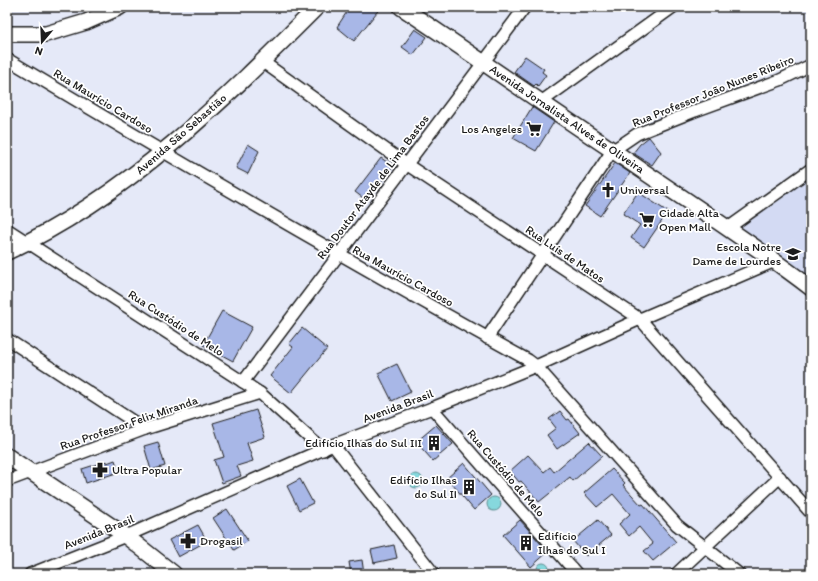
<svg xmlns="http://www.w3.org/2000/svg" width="818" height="581" font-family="Itim,sans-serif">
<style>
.built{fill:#d3daf3}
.water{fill:#86d8dd;stroke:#5c8d90}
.building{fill:#a8b7e7;stroke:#1c1c1c}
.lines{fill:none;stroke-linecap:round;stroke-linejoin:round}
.street-casing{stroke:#1c1c1c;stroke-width:14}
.secondary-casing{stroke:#1c1c1c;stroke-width:18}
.street{stroke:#fff;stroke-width:11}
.secondary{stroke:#fff;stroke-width:15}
.labels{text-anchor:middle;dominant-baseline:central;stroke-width:3.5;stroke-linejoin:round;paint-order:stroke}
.street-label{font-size:12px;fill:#1c1c1c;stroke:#fff}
.poi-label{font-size:12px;fill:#1c1c1c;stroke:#fff;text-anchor:start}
</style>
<rect width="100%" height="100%" fill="#e5e9f8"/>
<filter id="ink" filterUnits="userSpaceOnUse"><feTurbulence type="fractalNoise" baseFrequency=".025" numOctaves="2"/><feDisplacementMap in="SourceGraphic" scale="8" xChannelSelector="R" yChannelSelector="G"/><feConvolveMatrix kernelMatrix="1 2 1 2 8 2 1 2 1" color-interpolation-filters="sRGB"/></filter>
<g filter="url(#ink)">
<!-- built -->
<path class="built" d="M811,177V280L741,227Z"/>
<!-- water -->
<g class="water">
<circle cx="416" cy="481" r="7"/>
<circle cx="494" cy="504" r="7"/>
<circle cx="543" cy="569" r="6"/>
</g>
<!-- building -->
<g class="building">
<path d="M350,7H381L354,41L337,27Z"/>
<path d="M415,29L427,37L413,55L402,47Z"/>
<path d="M525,56L544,69L542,72L546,75L538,86L536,84L534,86L514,72Z"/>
<path d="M532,107L554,122L536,151L513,138Z"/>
<path d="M649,137L661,152L652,165L633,153L640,144Z"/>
<path d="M248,144L259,151L248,174L236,168Z"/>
<path d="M381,158L393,166L367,201L355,192Z"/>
<path d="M615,163L630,173L600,216L585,206Z"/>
<path d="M638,192L668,212L644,247L631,238L640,225L623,214Z"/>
<path d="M222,311L252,327L233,361L203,345Z"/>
<path d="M302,328L327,349L291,393L270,376L293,347L289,344Z"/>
<path d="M397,364L411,392L392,401L378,373Z"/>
<path d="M256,410L265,437L247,443L253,461L237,466L241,476L222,483L214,460L224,457L213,423Z"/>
<path d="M560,411L567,420L569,419L580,433L557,449L547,435L556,428L549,419Z"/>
<path d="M436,425L453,444L433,461L416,442Z"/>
<path d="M158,442L165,466L151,470L144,446Z"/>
<path d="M589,442L602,456L573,481L570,477L539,502L521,481L519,482L510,471L528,455L544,472L550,467L554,472Z"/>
<path d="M115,460L119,472L86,483L82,469L107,461V463Z"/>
<path d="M464,463L491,495L474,510L447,478Z"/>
<path d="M612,469L625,483L623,485L641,505L643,504L676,542L653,561L644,551L653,544L639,527L629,536L619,524L630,514L613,494L597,507L584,493Z"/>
<path d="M300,479L313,503L299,510L287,486Z"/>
<path d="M227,509L248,541L234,550L213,518Z"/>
<path d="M520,520L548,552L531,567L503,535Z"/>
<path d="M598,520L611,535L586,556L573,541Z"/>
<path d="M198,525L207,541L178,557L169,540Z"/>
<path d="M394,545L397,558L374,563L371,550Z"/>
<path d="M362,560L364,574H351L349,562Z"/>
</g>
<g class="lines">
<defs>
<g id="street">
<path d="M7,59C179,162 352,263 528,360L536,366L677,525L739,574"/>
<path d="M263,62L406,164L640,319L811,513"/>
<path d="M541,102L673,7"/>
<path d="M728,228L811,169"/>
<path d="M7,229L260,393L323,450"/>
<path d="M487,338L612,151L637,134L695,111L780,80L811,65"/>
<path d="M7,339L145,429"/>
<path d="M243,382L525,7"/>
<path d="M432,408L577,574"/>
<path d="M333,445L434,574"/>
<path d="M7,481L145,429L260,393"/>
<path d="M30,574L126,536L333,445L432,408L536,366L640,319L775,261"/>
<path d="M676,574L780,477"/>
</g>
<g id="secondary">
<path d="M401,7C472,54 541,103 612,150C679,196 747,239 811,288"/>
<path d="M7,34H46L86,22L120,7"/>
<path d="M7,252C128,196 224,100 317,7"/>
<path d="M7,456L126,536L174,574"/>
</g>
</defs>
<!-- street casing -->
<use href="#street" class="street-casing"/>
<!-- secondary casing -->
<use href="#secondary" class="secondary-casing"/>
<!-- street -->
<use href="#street" class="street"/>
<!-- secondary -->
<use href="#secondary" class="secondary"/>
</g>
</g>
<!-- icons -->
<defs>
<symbol id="supermarket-bare" viewBox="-9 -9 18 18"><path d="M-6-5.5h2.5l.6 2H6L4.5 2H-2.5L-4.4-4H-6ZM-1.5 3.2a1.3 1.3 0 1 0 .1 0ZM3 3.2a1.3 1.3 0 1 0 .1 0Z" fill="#1c1c1c" stroke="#fff" stroke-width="2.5" paint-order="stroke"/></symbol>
<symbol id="church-bare" viewBox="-9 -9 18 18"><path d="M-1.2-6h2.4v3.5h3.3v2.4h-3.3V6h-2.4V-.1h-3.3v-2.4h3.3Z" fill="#1c1c1c" stroke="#fff" stroke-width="2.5" paint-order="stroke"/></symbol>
<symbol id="school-bare" viewBox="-9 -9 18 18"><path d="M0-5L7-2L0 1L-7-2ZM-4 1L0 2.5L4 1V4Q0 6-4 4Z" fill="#1c1c1c" stroke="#fff" stroke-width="2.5" paint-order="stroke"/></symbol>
<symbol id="building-bare" viewBox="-9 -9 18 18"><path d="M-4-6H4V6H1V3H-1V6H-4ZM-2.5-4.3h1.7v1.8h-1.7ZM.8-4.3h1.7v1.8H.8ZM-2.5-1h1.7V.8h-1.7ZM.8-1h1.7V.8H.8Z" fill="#1c1c1c" stroke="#fff" stroke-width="2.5" paint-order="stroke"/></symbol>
<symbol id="pharmacy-bare" viewBox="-9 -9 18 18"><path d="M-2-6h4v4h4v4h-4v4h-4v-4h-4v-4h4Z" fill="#1c1c1c" stroke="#fff" stroke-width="2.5" paint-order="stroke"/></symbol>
</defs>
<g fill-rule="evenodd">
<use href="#supermarket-bare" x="523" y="118" width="22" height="22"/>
<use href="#church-bare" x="597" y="179" width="22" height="22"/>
<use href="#supermarket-bare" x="636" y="209" width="22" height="22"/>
<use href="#school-bare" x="782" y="243" width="22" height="22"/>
<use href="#building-bare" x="423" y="432" width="22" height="22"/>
<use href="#pharmacy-bare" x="89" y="459" width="22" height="22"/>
<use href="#building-bare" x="458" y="476" width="22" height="22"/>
<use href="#pharmacy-bare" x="177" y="530" width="22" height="22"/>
<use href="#building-bare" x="515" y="532" width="22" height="22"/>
</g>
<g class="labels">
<!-- street labels -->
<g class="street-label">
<text transform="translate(713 91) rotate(-22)">Rua Professor João Nunes Ribeiro</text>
<text transform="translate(103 101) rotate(31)">Rua Maurício Cardoso</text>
<text transform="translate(567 119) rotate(34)">Avenida Jornalista Alves de Oliveira</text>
<text transform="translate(181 134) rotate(-41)">Avenida São Sebastião</text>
<text transform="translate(373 187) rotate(-53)">Rua Doutor Atayde de Lima Bastos</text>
<text transform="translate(565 254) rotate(34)">Rua Luís de Matos</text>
<text transform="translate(403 276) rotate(29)">Rua Maurício Cardoso</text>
<text transform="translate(176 323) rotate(33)">Rua Custódio de Melo</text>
<text transform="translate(398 406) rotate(-21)">Avenida Brasil</text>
<text transform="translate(129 423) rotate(-19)">Rua Professor Felix Miranda</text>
<text transform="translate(506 473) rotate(49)">Rua Custódio de Melo</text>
<text transform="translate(99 532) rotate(-22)">Avenida Brasil</text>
</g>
<!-- poi labels -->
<g class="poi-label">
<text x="522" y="129" text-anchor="end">Los Angeles</text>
<text x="620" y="190">Universal</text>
<text x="659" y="213">Cidade Alta<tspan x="659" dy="14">Open Mall</tspan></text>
<text x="781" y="247" text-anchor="end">Escola Notre<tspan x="781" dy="14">Dame de Lourdes</tspan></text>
<text x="422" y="443" text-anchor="end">Edifício Ilhas do Sul III</text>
<text x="112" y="470">Ultra Popular</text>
<text x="457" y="480" text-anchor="end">Edifício Ilhas<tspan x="457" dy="14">do Sul II</tspan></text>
<text x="538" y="536">Edifício<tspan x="538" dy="14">Ilhas do Sul I</tspan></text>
<text x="200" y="541">Drogasil</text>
</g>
</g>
<!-- margin -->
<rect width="818" height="581" fill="none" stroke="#fff" stroke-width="24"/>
<rect x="12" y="12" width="794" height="557" fill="none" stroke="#1c1c1c" stroke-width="1.5" filter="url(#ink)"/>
<!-- north arrow -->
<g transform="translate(42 42) rotate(199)" stroke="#ffffff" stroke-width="3" paint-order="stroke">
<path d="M0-3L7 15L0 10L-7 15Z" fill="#1c1c1c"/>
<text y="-6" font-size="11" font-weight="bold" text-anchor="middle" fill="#1c1c1c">N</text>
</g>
</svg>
